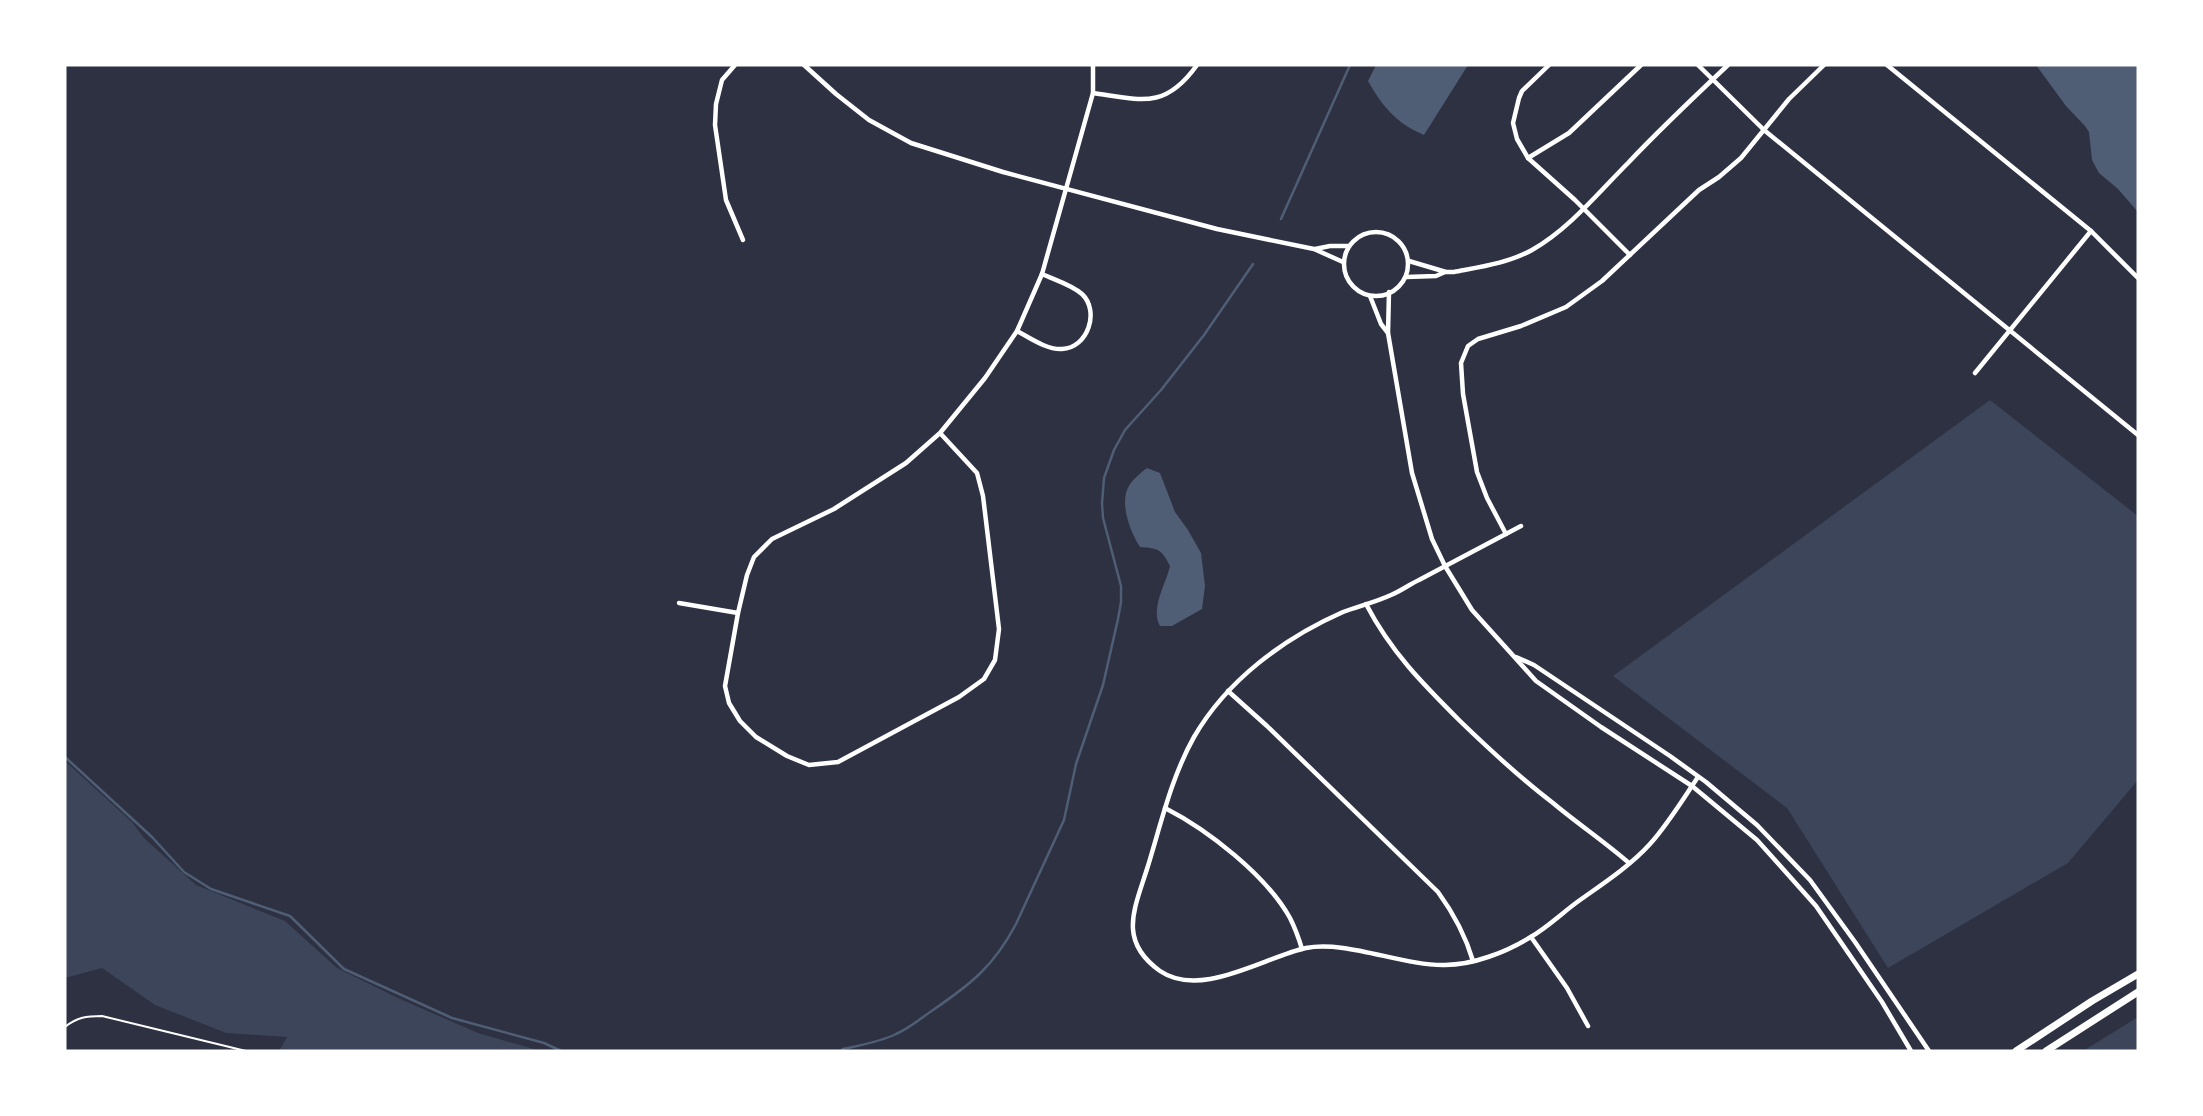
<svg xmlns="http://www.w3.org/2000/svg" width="2203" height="1116" font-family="'Crimson Pro',serif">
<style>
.green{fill:#3c4559}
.water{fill:#4f5d75}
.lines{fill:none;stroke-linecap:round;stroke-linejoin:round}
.stream{stroke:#4f5d75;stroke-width:2.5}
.path{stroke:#fff;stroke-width:2}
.minor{stroke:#fff;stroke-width:4.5}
.primary{stroke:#fff;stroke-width:7}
</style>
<rect width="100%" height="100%" fill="#2d3142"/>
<!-- green -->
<g class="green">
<path d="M1990,400L2138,516V780L2068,863L1888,968L1787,808L1613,676Z"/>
<path d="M65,761L132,822L144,838L196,885L285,921L337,968L398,998L478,1033L541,1051H279L287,1037L226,1033L155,1005L102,968L65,978Z"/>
<path d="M2138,1017V1051H2083Z"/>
</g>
<!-- water -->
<g class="water">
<path d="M1376,65H1468L1424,135C1397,124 1382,106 1368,81Z"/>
<path d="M2036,65H2138V212L2118,189L2099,173L2092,160L2089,132L2085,126L2066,106Z"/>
<path d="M1147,468L1160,473L1175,512L1188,530L1201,553L1205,586L1202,609L1172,626H1160C1150,608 1166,584 1170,566C1162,550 1159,548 1140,547C1131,533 1122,510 1126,493C1129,482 1139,474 1147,468Z"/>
</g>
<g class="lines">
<!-- stream -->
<g class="stream">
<path d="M1281,219L1350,65"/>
<path d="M65,757L152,837L184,872L211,889L290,916L344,969L452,1018L544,1043L561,1051"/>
<path d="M841,1051L843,1049C861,1045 880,1042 896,1034C910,1028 921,1018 933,1010C971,984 994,966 1016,924L1064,820L1076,764L1103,685L1118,619L1121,602V586L1103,518L1102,503L1104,478L1114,450L1125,430L1161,390L1204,335L1253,264"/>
</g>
<!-- path -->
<path class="path" d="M65,1027C77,1017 87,1016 102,1016L246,1051"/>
<!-- minor -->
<g class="minor">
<path d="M735,65L722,80L716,104L715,125L726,200L743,240"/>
<path d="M804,65L836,94L869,120L911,143L1003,172L1217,229L1314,249L1343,262"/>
<path d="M1549,65L1522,91L1519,98L1513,123L1517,139L1528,158L1575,200L1630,255"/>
<path d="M1698,65L1764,130L2138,435"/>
<path d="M1887,65L2091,231L2138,278"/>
<path d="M1093,93C1141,100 1165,110 1197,65"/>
<path d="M1528,158L1569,133L1641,65"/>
<circle cx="1376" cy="264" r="32"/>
<path d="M1315,249L1330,246H1349"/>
<path d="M1409,261L1446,272H1454C1480,267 1509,263 1532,250C1569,229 1598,193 1628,163C1660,129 1694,97 1728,65"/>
<path d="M1406,277L1436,276L1445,272"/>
<path d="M1389,292L1388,333L1412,473L1432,539L1445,566L1472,610L1536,681L1601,727L1692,786L1757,840L1816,906L1882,1002L1911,1051"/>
<path d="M1370,296L1381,324L1388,333"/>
<path d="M1017,331C1030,338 1047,350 1062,349C1088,348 1100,311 1082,294C1072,285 1055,280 1042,274"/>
<path d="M1975,373L2091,231"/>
<path d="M940,433L977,473L983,496L999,629L995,660L984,679L959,697L838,762L809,765L787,756L756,737L740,721L729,703L725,686L738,613L747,575L754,557L772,539L834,509L906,463L940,433L985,378L1017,331L1042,274L1093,93V65"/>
<path d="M1521,526C1487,544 1453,562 1419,580C1410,584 1401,591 1391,595C1376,602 1359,606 1343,612C1284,638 1227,680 1194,737C1171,778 1161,824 1147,869C1134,910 1118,941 1160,971C1201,999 1264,957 1306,948C1346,940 1403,966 1445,965C1473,965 1506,952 1529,938C1547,928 1563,912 1580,900C1604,883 1630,866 1650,844C1668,824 1683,799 1698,777"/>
<path d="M1506,534L1487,498L1477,472L1463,394L1461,363L1468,346L1478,339L1521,326L1566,307L1602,281L1699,190L1719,177L1741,158L1789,99L1824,65"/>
<path d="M679,603L738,613"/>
<path d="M1366,604C1391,652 1422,683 1460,721C1490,750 1520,778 1553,803C1578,824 1605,842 1629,863"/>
<path d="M1516,657L1534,665L1670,756L1706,782L1757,825L1810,880L1855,942L1929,1051"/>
<path d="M1228,691L1267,726L1438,892C1454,914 1465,934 1473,961"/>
<path d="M1165,808C1208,830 1266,875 1290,918C1295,928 1299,939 1302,949"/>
<path d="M1531,937L1567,988L1588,1026"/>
</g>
<!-- primary -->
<g class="primary">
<path d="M2016,1051L2092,1001L2138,974"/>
<path d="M2046,1051L2138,992"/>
</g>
</g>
<!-- border -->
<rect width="2203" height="1116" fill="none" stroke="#ffffff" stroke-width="133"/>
</svg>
